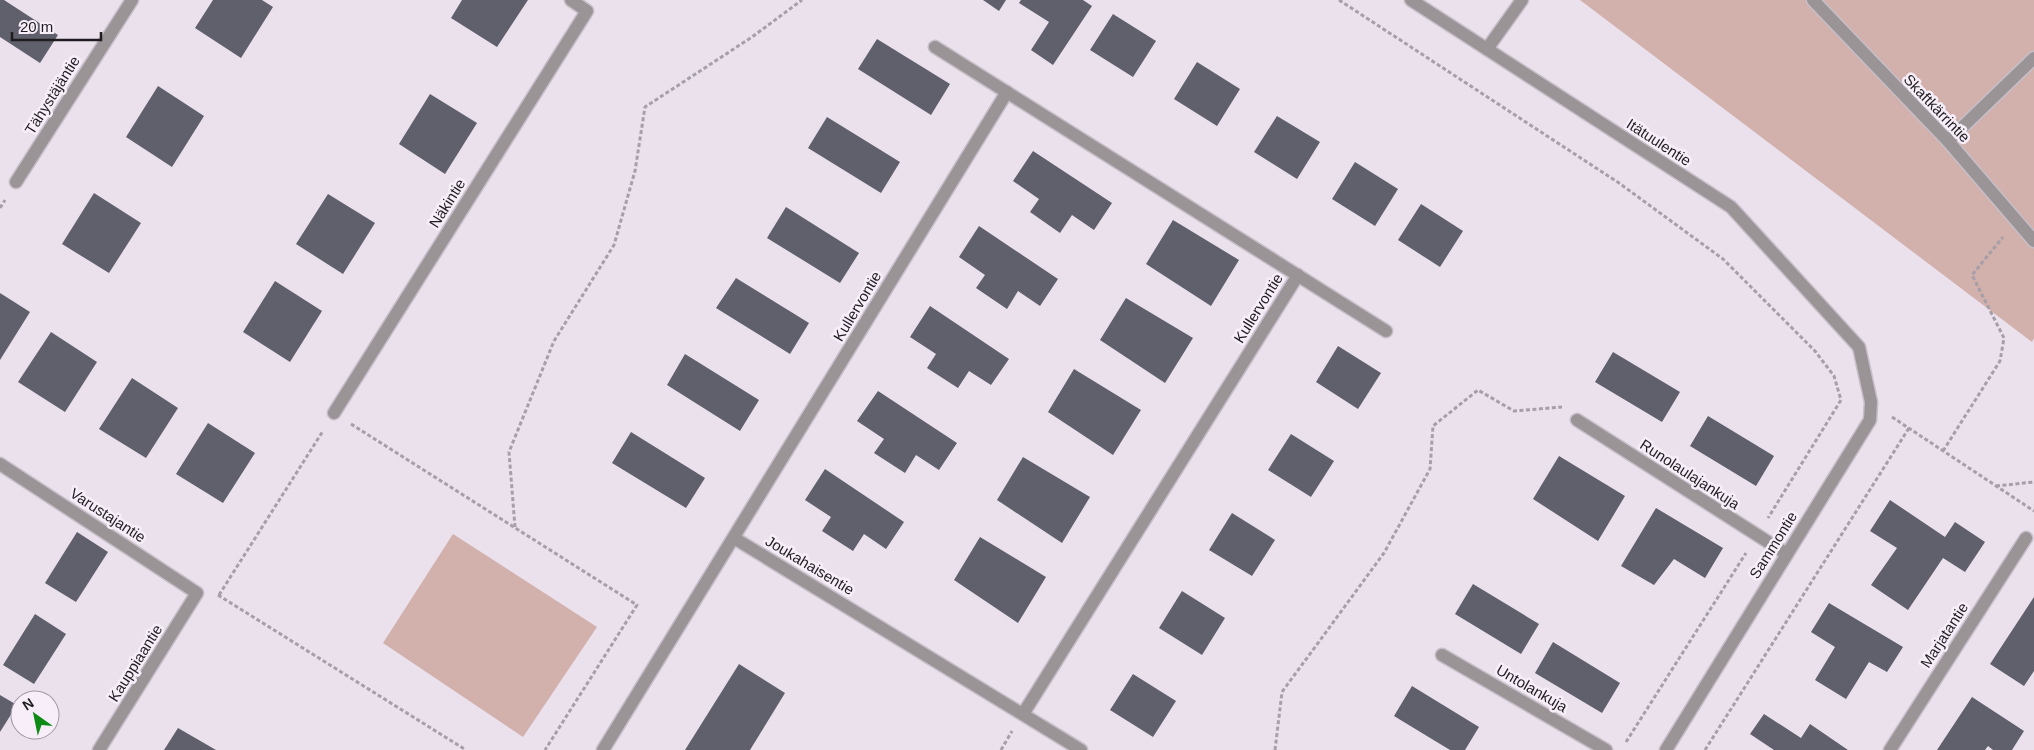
<svg xmlns="http://www.w3.org/2000/svg" width="2034" height="750" font-family="Arial,sans-serif">
<style>
.green{fill:#d2b0ac}
.building{fill:#5f606c}
.lines{fill:none;stroke-linecap:round;stroke-linejoin:round}
.lane-casing{stroke:#c6bec8;stroke-width:15}
.street-casing{stroke:#c6bec8;stroke-width:15}
.path{stroke:#a69fa8;stroke-width:3;stroke-dasharray:4 2.5;stroke-linecap:butt}
.lane{stroke:#9a9496;stroke-width:12}
.street{stroke:#9a9496;stroke-width:12}
.labels{text-anchor:middle;dominant-baseline:central;stroke-width:5;stroke-linejoin:round;paint-order:stroke}
.street-label{font-size:15px;fill:#201d21;stroke:#f7eefa}
</style>
<rect width="100%" height="100%" fill="#eae1ed"/>
<!-- green -->
<g class="green">
<path d="M1580,0H2034V338L2032,342Z"/>
<path d="M453,534L597,627L523,737L383,643Z"/>
</g>
<!-- building -->
<g class="building">
<path d="M0,0H4L58,35L40,63L0,37Z"/>
<path d="M213,0H262L273,7L241,58L195,28Z"/>
<path d="M462,0H528L497,47L451,18Z"/>
<path d="M983,0H1006L999,11Z"/>
<path d="M1021,0H1083L1092,6L1053,65L1031,50L1049,22L1019,3Z"/>
<path d="M1113,14L1156,41L1133,77L1090,50Z"/>
<path d="M877,39L950,84L931,115L858,69Z"/>
<path d="M1197,62L1240,89L1217,126L1174,99Z"/>
<path d="M158,86L204,116L172,167L126,137Z"/>
<path d="M430,94L477,123L445,174L399,144Z"/>
<path d="M1277,116L1320,142L1297,179L1254,152Z"/>
<path d="M827,117L900,162L881,193L808,148Z"/>
<path d="M1033,151L1112,203L1094,230L1072,215L1060,233L1030,212L1039,199L1013,181Z"/>
<path d="M1355,162L1398,189L1375,226L1332,199Z"/>
<path d="M94,193L141,223L109,273L62,244Z"/>
<path d="M328,194L375,223L343,274L296,244Z"/>
<path d="M1421,204L1463,231L1440,267L1398,240Z"/>
<path d="M786,207L859,253L840,283L767,238Z"/>
<path d="M1173,220L1239,260L1211,306L1146,264Z"/>
<path d="M979,226L1058,279L1040,306L1018,291L1007,309L976,288L985,275L959,257Z"/>
<path d="M736,278L809,323L790,354L716,308Z"/>
<path d="M275,281L322,311L290,362L243,332Z"/>
<path d="M0,293L30,312L0,360Z"/>
<path d="M1126,298L1193,338L1165,383L1100,340Z"/>
<path d="M930,306L1009,359L991,385L969,371L958,388L927,368L936,354L910,337Z"/>
<path d="M51,332L97,362L65,412L18,382Z"/>
<path d="M1338,346L1381,373L1358,409L1316,382Z"/>
<path d="M1613,352L1680,392L1662,422L1595,382Z"/>
<path d="M685,354L759,400L740,431L667,385Z"/>
<path d="M1074,369L1141,410L1113,455L1048,412Z"/>
<path d="M132,378L178,408L146,458L99,429Z"/>
<path d="M878,391L957,443L939,470L916,455L905,473L874,453L884,439L857,421Z"/>
<path d="M1708,416L1774,456L1756,486L1690,446Z"/>
<path d="M208,423L255,453L223,503L176,474Z"/>
<path d="M631,432L705,478L686,508L612,463Z"/>
<path d="M1291,434L1334,461L1311,497L1268,470Z"/>
<path d="M1559,456L1625,496L1598,541L1533,499Z"/>
<path d="M1023,457L1090,497L1062,543L997,500Z"/>
<path d="M825,469L904,522L886,549L864,534L853,551L822,531L831,517L805,500Z"/>
<path d="M1890,500L1945,537L1955,522L1985,542L1965,572L1943,558L1908,610L1871,585L1897,548L1870,531Z"/>
<path d="M1656,508L1723,548L1705,578L1674,559L1654,585L1621,566Z"/>
<path d="M1232,513L1275,540L1252,576L1209,550Z"/>
<path d="M77,532L108,552L76,602L45,583Z"/>
<path d="M980,537L1046,577L1018,623L954,580Z"/>
<path d="M1473,584L1539,624L1521,654L1455,614Z"/>
<path d="M1182,591L1225,618L1202,655L1159,628Z"/>
<path d="M2034,597V671L2024,686L1990,664Z"/>
<path d="M1829,603L1903,647L1887,672L1869,662L1846,699L1815,680L1835,647L1811,632Z"/>
<path d="M35,614L66,634L34,684L3,665Z"/>
<path d="M1553,642L1620,683L1602,713L1535,673Z"/>
<path d="M739,664L785,693L750,750H685Z"/>
<path d="M1133,674L1176,701L1153,737L1110,710Z"/>
<path d="M1412,686L1479,727L1465,750H1450L1394,716Z"/>
<path d="M0,695L17,705L0,732Z"/>
<path d="M1972,697L2024,731L2012,750H1993L1988,746L1985,750H1937Z"/>
<path d="M1764,714L1801,738L1810,724L1848,750H1774L1750,734Z"/>
<path d="M178,728L216,750H164Z"/>
</g>
<g class="lines">
<defs>
<path id="lane" d="M1948,141L2034,58"/>
<g id="street">
<path d="M1411,0L1731,207L1859,347L1871,402L1870,420L1666,750"/>
<path d="M1813,0L1948,141L2034,241"/>
<path d="M935,47L1386,331"/>
<path d="M1487,49L1522,0"/>
<path d="M16,182L132,0"/>
<path d="M334,413L587,11L571,0"/>
<path d="M1577,420L1787,554"/>
<path d="M0,464L197,593L99,750"/>
<path d="M734,538L1081,750"/>
<path d="M1442,655L1606,750"/>
<path d="M1023,714L1298,275"/>
<path d="M603,750L1007,92"/>
<path d="M1890,750L2026,538"/>
</g>
</defs>
<!-- lane casing -->
<use href="#lane" class="lane-casing"/>
<!-- street casing -->
<use href="#street" class="street-casing"/>
<!-- path -->
<g class="path">
<path d="M1339,0L1619,183L1723,259L1815,351L1834,376L1841,400L1768,518"/>
<path d="M0,208L5,200"/>
<path d="M1892,417L2034,511"/>
<path d="M351,424L637,605L545,750"/>
<path d="M1943,451L2000,361L2004,338L1972,275L2003,237"/>
<path d="M1996,486L2034,482"/>
<path d="M515,527L509,452L554,341L614,245L635,171L645,107L752,37L802,0"/>
<path d="M218,595L466,750"/>
<path d="M219,595L323,431"/>
<path d="M1626,742L1746,553"/>
<path d="M1001,750L1012,731"/>
<path d="M1275,750L1282,692L1384,553L1430,469L1433,426L1478,390L1514,411L1562,407"/>
<path d="M1705,750L1909,428"/>
</g>
<!-- lane -->
<use href="#lane" class="lane"/>
<!-- street -->
<use href="#street" class="street"/>
</g>
<g class="labels">
<!-- street labels -->
<g class="street-label">
<text transform="translate(52 95) rotate(-58)">Tähystäjäntie</text>
<text transform="translate(1937 108) rotate(46)">Skaftkärrintie</text>
<text transform="translate(1659 142) rotate(33)">Itätuulentie</text>
<text transform="translate(447 203) rotate(-58)">Näkintie</text>
<text transform="translate(857 306) rotate(-59)">Kullervontie</text>
<text transform="translate(1258 308) rotate(-58)">Kullervontie</text>
<text transform="translate(1690 474) rotate(33)">Runolaulajankuja</text>
<text transform="translate(108 515) rotate(33)">Varustajantie</text>
<text transform="translate(1773 545) rotate(-58)">Sammontie</text>
<text transform="translate(810 565) rotate(31)">Joukahaisentie</text>
<text transform="translate(1944 635) rotate(-57)">Marjatantie</text>
<text transform="translate(135 663) rotate(-58)">Kauppiaantie</text>
<text transform="translate(1532 688) rotate(30)">Untolankuja</text>
</g>
</g>
<!-- north arrow -->
<g transform="translate(35 715) rotate(327)"><circle r="24" fill="#f7eefa" stroke="#a19aa3"/>
<path d="M0-4L9 19L0 12L-9 19Z" fill="#0e8b15"/>
<text y="-8" font-size="14" font-weight="bold" text-anchor="middle" fill="#201d21">N</text>
</g>
<!-- scale -->
<path d="M12 32v8h89v-8" fill="none" stroke="#201d21" stroke-width="2.5"/>
<text x="20" y="32" font-size="15" fill="#201d21" stroke="#f7eefa" stroke-width="4" paint-order="stroke">20 m</text>
</svg>
